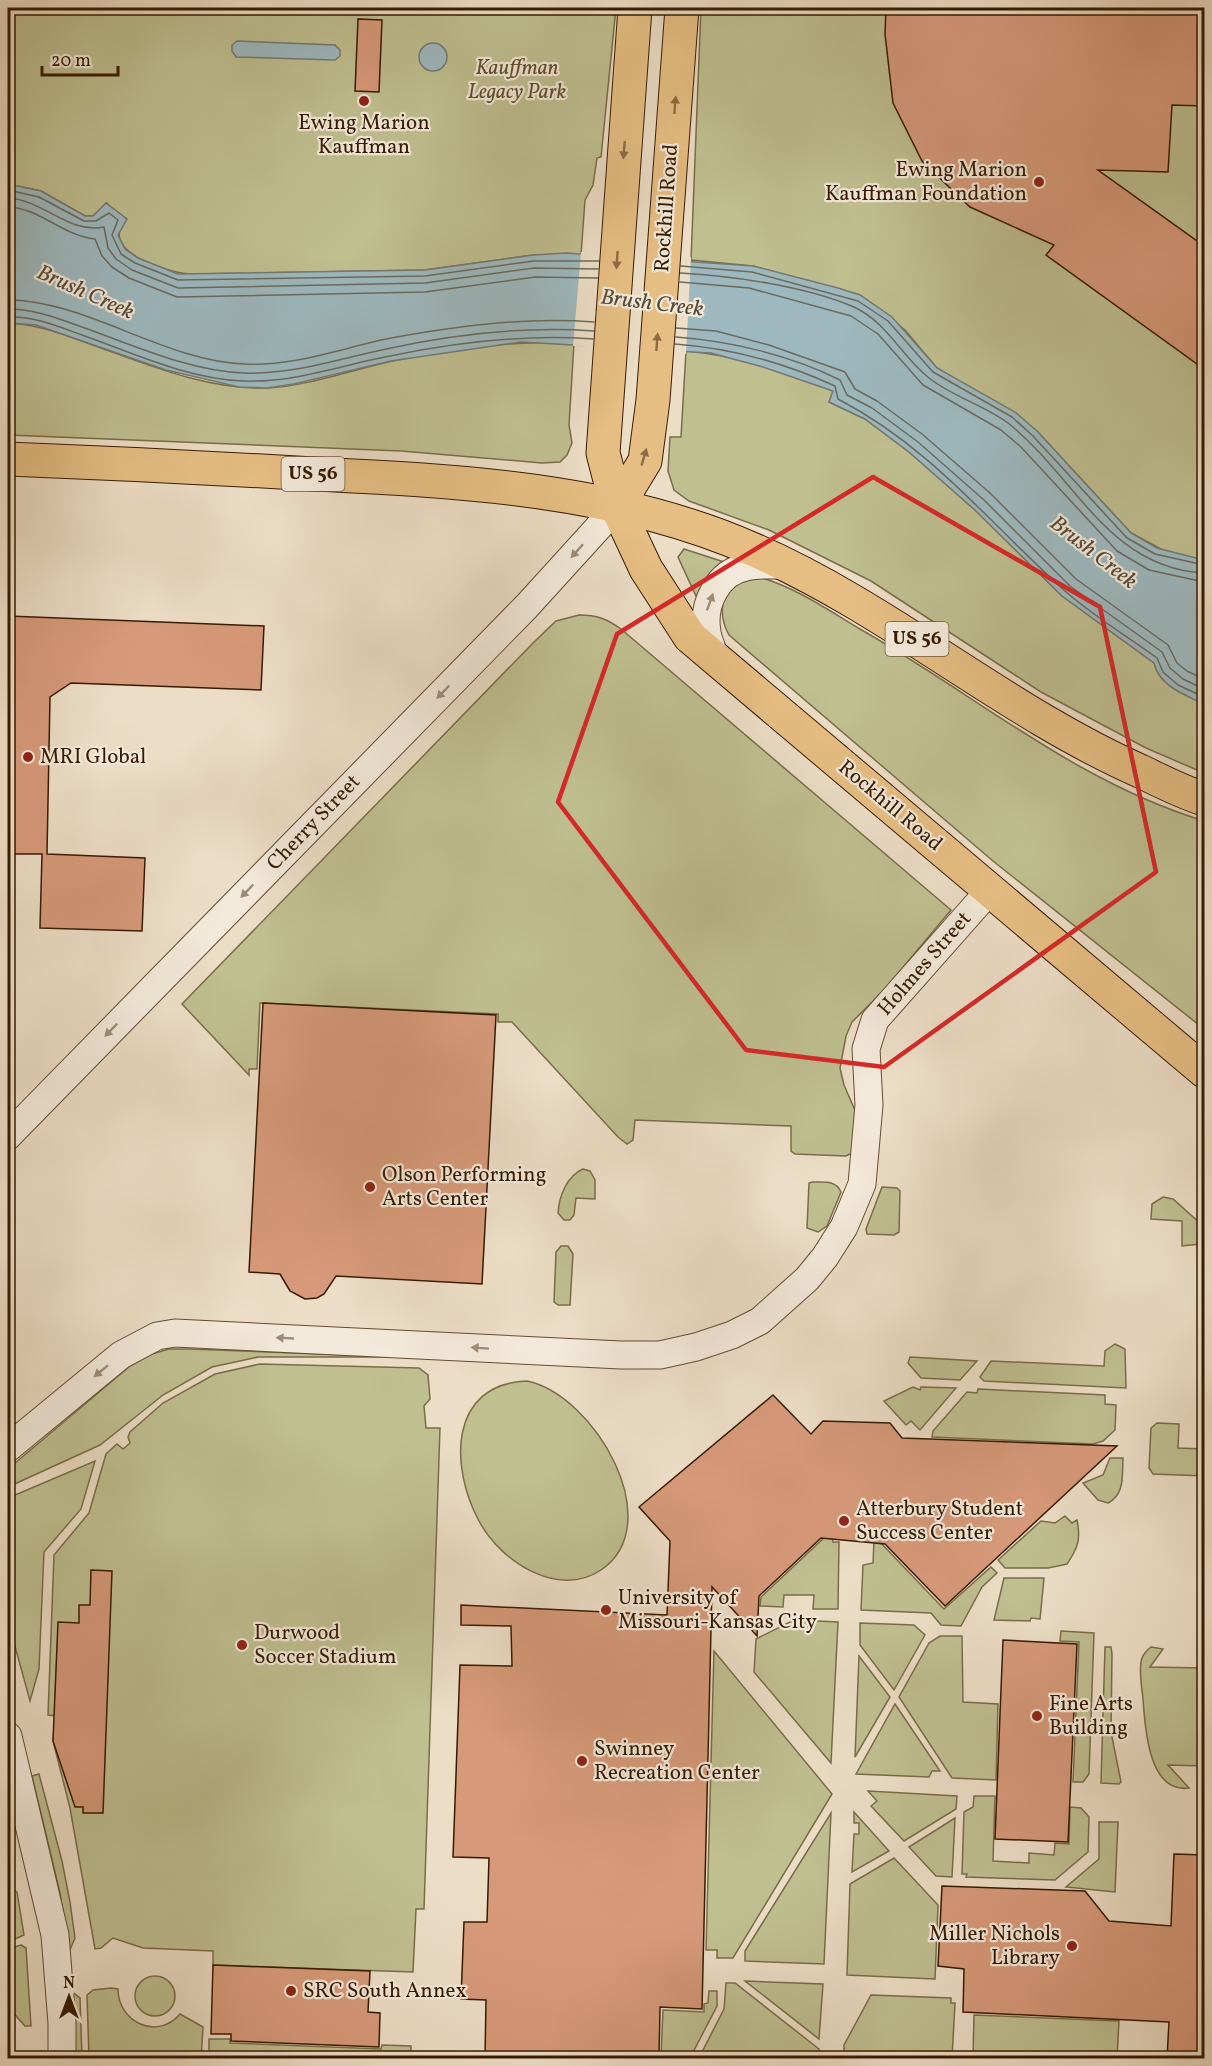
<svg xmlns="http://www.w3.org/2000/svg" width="1212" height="2066" font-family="Vollkorn,serif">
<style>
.green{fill:#bfbf90;stroke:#7a6c48;stroke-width:1.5}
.water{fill:#9db9bf;stroke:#747973;stroke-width:1.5}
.pier{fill:#ecddc6}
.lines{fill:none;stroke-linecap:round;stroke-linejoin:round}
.shore{stroke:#6a6a60;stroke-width:1.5}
.building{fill:#d69979;stroke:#361a00;stroke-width:1.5}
.minor-casing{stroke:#644b32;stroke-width:29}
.major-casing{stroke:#361a00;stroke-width:35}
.highway-casing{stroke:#361a00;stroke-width:35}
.minor{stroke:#f3e9da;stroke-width:27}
.major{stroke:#e6be83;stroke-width:33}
.highway{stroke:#e6be83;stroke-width:33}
.oneway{fill:#8e6c42}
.oneway2{fill:#9e8c78}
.marked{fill:none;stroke:#d62828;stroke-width:4.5;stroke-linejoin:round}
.poi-dot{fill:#8f2418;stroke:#f3e9da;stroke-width:2}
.labels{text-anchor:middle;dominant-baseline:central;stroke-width:4.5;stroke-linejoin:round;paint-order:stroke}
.shield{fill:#f3e9da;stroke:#6f5841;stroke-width:1.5}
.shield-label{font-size:20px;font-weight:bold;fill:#361a00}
.park-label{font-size:21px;font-style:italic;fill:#5f4c2b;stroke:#f3e9da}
.poi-label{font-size:21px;fill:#361a00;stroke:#f3e9da;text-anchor:start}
.street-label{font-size:21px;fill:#361a00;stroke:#f3e9da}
.water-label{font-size:22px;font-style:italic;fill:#554a39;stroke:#f3e9da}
</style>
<rect width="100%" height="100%" fill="#ecddc6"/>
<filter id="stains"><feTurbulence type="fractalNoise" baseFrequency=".00333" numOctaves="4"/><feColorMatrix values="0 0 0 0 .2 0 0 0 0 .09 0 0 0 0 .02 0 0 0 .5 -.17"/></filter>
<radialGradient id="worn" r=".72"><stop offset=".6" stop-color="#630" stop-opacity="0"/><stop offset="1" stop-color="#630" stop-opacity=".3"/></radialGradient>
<!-- green -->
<g class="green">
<path d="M8,8H616L601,157L597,158L593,185L585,200L581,255H533L425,270L193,274C172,274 111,256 120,228L107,203L93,216H85L41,191L8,184Z"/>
<path d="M701,8H1204V572L1131,533L1037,431L937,368L905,330L860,295L753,266L691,260Z"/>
<path d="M8,323C36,324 60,333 87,343C144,363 205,390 267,388C307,386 349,371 388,362C448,349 512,340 574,343L569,425L572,443L567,455L560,462L542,463L401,451L8,435Z"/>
<path d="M686,351C737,355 786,373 833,391L829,402L865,419L909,452L975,510L1062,596L1154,663C1160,687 1184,694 1204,704V773L1146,748L1041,692L871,581L769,530L689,501L674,490L668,471L670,437H681Z"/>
<path d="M684,549L724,562L701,594L696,596L678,557Z"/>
<path d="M759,577C795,587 828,610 860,629C976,695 1074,781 1204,821V1029L993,861L729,635C720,619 718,595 736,584C742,580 753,579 759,577Z"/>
<path d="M579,615C597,615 607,619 621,629L951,910L884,990L852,1022L846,1036L840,1068L844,1085L857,1115L854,1152L846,1156L795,1154L791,1151V1126L635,1120L633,1140L627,1144L618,1137L512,1022H498V1014L260,1003L257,1069H249V1075L182,1004L534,642L556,621Z"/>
<path d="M583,1169L590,1171L595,1180V1199L576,1198L574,1215L570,1220H564L558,1213C559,1196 567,1176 583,1169Z"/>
<path d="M812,1182C824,1182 836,1180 841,1192L827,1226L818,1232L807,1228L809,1183Z"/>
<path d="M882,1187L897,1188L900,1191L899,1232L894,1235L867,1234L866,1229Z"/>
<path d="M1163,1197L1173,1199L1202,1225L1204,1239L1201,1244L1182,1246V1221L1151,1219L1152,1204Z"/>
<path d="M561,1246H568L573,1254L570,1305H558L554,1302L556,1252Z"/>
<path d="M1115,1344L1125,1349L1126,1388L984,1381L980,1377L991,1361L1104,1366L1105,1351Z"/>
<path d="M169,1349H189L399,1357H258L212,1367L163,1395L100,1445L8,1487V1469L130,1366L152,1354Z"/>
<path d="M910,1357L977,1361L960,1380L921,1378L908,1363Z"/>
<path d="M260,1364L419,1368L428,1375L430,1399L424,1406L426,1428H440L424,1909H416L413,1972L213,1965V1951L143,1948L113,1938L101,1948L95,1949L70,1808L53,1741L55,1716L48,1715L54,1555L89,1513L106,1454L117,1444L123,1449L130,1443L128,1437L130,1432L163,1403L215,1374Z"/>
<path d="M527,1381C595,1395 669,1524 601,1570C558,1599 500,1561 479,1521C450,1468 448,1384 527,1381Z"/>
<path d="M913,1387L920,1390L921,1387L956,1388L920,1430L911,1421L906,1425L884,1401Z"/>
<path d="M978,1389L1105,1395V1404L1116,1405L1115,1430L1103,1441L1093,1444L932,1437L933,1431L967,1392L977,1393Z"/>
<path d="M1157,1423L1179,1424L1178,1448L1204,1449V1476L1153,1474L1149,1468L1151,1428Z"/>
<path d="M1110,1458H1123C1122,1476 1125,1494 1108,1503L1098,1500L1083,1483L1103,1475Z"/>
<path d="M95,1461L81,1509L44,1552L39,1669L30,1701L8,1621V1498Z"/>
<path d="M1065,1516L1072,1523L1077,1520C1081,1539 1078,1548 1067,1564L1048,1568H1005L998,1560L1041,1521L1055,1523Z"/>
<path d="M825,1537H832L833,1542H839L838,1609H813L814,1595H784L783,1607L760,1606L761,1597Z"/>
<path d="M874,1540H878L944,1609L991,1567L997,1573L982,1587L961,1626L941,1625L931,1613L861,1610L863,1565L873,1563Z"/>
<path d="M1004,1578H1044L1040,1619L1031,1618L1030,1621L994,1620Z"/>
<path d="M794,1620L838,1622L831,1763L754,1672L756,1639Z"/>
<path d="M860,1623L914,1625L925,1635L894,1690L860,1645Z"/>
<path d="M1061,1631L1094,1633L1089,1774L1083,1782H1073L1079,1642L1060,1641Z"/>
<path d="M940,1636H962L963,1702L998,1704L996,1780L952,1778L899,1697L929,1643Z"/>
<path d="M1105,1647H1111L1112,1654L1111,1732L1121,1782L1119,1784L1101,1783Z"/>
<path d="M1151,1647L1163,1649L1150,1667L1204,1668V1766L1168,1765L1189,1788C1148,1794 1145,1726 1143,1699C1142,1687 1138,1670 1142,1658C1144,1653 1147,1650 1151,1647Z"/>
<path d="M714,1651L832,1794L733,1958H717V1950H706Z"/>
<path d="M859,1656L890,1697L855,1757Z"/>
<path d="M895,1704L940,1771H932L929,1777L856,1774Z"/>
<path d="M39,1774L62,1861L70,1902L75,1938L69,1952L60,1893L32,1776Z"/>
<path d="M868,1791L957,1796L956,1809L904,1841L871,1806L877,1801Z"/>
<path d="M974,1796H995L993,1861L1029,1863V1853L1054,1855L1055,1843L1069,1844L1070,1807L1081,1808L1089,1817L1088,1852L1055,1880L966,1877L967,1874H962L964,1812L973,1807Z"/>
<path d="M854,1812L889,1851L852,1872L854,1834H859V1823H854Z"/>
<path d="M831,1813L824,1964L745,1961V1951Z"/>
<path d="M955,1818L952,1877L936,1876L909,1847Z"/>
<path d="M1099,1822H1118L1115,1892L1066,1887L1099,1859Z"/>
<path d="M894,1858L938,1905L935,1979L847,1975L850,1884Z"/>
<path d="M8,1886L17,1892L24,1935L8,1942Z"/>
<path d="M21,1945L26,1948L31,2026H25L8,2007V1949Z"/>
<circle cx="155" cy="1996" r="20"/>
<path d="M745,1981L823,1984L819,2039Z"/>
<path d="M726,1983H735L819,2049V2058H699L724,2009Z"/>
<path d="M111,1988L118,1989C118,2022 157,2041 180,2014L203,2027L201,2058H89L87,1995L93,1990Z"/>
<path d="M71,1991L80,1998L82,2058H74Z"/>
<path d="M709,1991H717V2006L690,2058H661L663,2010L704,2012V2004L708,2003Z"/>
<path d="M871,1995L951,1998V2003H955L952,2058L844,2055V2045Z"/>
<path d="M974,2015L1119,2021L1117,2058H973Z"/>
<path d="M209,2039H230V2043L381,2049L382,2045L411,2046V2058H209Z"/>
</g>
<!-- water -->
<g class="water">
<path d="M237,41L335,45L340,50V56L335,60L236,57L232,51V45Z"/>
<circle cx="433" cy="57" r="14"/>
<path d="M8,184L41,191L85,216H93L106,203L127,219L118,235L125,249L138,258L178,274L425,270L533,255L566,253L753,266L838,288L860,295L892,317L937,368L1015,412L1037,431L1131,533L1157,548L1204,560V704C1184,694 1160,687 1154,663L1062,596L975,510L909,452L865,419L829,402L833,391L763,367L711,353L521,342L391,361L294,384L267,388L239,387L166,370L36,325L8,323Z"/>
</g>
<!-- pier -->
<path class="pier" d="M581,252L691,257L686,354L573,346Z"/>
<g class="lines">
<!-- shore -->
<g class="shore">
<path d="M8,190L39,197L84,221H96L109,213L118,220L112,235L121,254L135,263L178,280L425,276L534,261H599"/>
<path d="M8,198C44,200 68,234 104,227L108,248L116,259L132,270L178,288L425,283L534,268L598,269"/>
<path d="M8,207C40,208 63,236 95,239L102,256L112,267L129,278L177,297L425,292L535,277L598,278"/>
<path d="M681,266L752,272L858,301L888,321L933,372L1012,417L1033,436L1127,538L1155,554L1204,565"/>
<path d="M680,273C733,276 805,286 854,307C888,323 901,356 929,378C953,397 984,405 1008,423C1075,476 1108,568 1204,573"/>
<path d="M680,282L749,288L851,316L878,334L923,385L1001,430L1021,447L1117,551L1149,570L1204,582"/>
<path d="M8,300C85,300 164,361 244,364C292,367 339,349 386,339C455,326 524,317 594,322"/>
<path d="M8,309C34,309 57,318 82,327C133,345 189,371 243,373C292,375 339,359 386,349C454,334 524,326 594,331"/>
<path d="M8,317C34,316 57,326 82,335C133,353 188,379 243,381C294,383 341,365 390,356C458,342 524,334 593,339"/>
<path d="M676,328L716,331L769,345L845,372L855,389L877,401L922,434L990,493L1076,579L1168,645L1177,663L1187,671L1204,679"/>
<path d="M676,337C730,341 790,355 840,380L847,395L872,408L918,442L984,500L1070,586L1162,652L1170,668L1183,679L1204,689"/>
<path d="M675,344C730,348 785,363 835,386L838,399C932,448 988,522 1065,591C1093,616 1127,636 1157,658L1163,672L1178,685L1204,697"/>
</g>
</g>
<!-- building -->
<g class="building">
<path d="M886,8H1204V106L1172,105L1168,172L1098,170L1204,246V369L1046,255L1054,245L970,207L922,161L893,103L885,34Z"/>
<path d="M358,19L382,20L379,92L355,91Z"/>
<path d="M8,616L264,626L261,690L71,683L50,697L47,854L145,858L142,931L40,928L42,854H8Z"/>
<path d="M263,1003L496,1015L482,1284L336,1276L324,1294L317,1298L305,1299L290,1291L280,1274L249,1272Z"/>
<path d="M773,1395L811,1434L823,1421L890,1423L902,1438L1117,1446L945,1606L885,1544L821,1538L759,1596L757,1636L712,1587L702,2009L660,2007L659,2058H485L486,2000L461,1999L464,1922H487L489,1858L453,1857L460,1665L512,1666L511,1626L461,1625V1605L667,1615L670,1541L639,1507Z"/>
<path d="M91,1570L112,1571L103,1813H83V1807H75L53,1741L58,1622L79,1623V1605H90Z"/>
<path d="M1003,1640L1077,1644L1068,1842L995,1839Z"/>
<path d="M1174,1854L1204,1855V2058H1167L1169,2022L963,2012L964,1969L938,1966L942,1886L1085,1891L1109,1921L1171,1926Z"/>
<path d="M213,1965L370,1971L368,2012L380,2013L379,2047L231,2041V2034H211Z"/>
</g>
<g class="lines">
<defs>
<g id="minor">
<path d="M715,658C713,650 708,640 707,632C702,604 718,572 746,567C758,564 772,565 784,565"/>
<path d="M8,1136L526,607L617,507"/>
<path d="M8,1448L121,1355L157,1336L175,1333L621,1355H660L696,1347L732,1335L760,1321L807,1279L825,1257L844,1227L862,1184L869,1105L866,1049L875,1020L990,890"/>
<path d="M8,1736L55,1935L62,2023V2058"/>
</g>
<g id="major">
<path d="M635,8L603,453L617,507L646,569L690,637L1204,1071"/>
<path d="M617,507L645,461L653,400L682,8"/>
</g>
<path id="highway" d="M8,459C110,463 212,468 314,474C462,481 615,489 752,549C890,609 1003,710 1140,771C1161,781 1182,792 1204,799"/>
</defs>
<!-- minor casing -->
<use href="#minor" class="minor-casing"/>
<!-- major casing -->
<use href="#major" class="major-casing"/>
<!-- highway casing -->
<use href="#highway" class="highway-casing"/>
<!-- minor -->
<use href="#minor" class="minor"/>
<!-- major -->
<use href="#major" class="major"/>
<!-- highway -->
<use href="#highway" class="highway"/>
</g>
<!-- one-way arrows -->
<defs><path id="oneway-solid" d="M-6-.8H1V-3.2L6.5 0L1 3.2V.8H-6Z" transform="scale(1.5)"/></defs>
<g class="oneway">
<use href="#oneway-solid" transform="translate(675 105) rotate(-86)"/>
<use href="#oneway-solid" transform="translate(624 150) rotate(95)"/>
<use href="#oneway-solid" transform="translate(617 260) rotate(94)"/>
<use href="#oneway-solid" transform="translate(657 342) rotate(-86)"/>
<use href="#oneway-solid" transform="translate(644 457) rotate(-74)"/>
</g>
<g class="oneway2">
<use href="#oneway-solid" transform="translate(577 551) rotate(132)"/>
<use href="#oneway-solid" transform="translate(710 602) rotate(-70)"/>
<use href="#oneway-solid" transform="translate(443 692) rotate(134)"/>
<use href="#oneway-solid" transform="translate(247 891) rotate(134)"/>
<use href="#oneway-solid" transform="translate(111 1030) rotate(134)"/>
<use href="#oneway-solid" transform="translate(285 1338) rotate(-177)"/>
<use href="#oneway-solid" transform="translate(480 1348) rotate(-176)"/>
<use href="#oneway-solid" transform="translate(101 1371) rotate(141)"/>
</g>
<!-- marked area -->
<path class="marked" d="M873,477L1100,607L1156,872L884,1067L746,1050L558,802L617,634Z"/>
<!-- markers -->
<g class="poi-dot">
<circle cx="364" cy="101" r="6"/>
<circle cx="1039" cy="182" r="6"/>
<circle cx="28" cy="757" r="6"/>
<circle cx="370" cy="1187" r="6"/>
<circle cx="844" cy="1521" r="6"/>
<circle cx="606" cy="1610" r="6"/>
<circle cx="242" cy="1645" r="6"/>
<circle cx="1037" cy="1716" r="6"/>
<circle cx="582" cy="1761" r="6"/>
<circle cx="1072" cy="1946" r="6"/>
<circle cx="291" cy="1991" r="6"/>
</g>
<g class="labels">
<!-- shield labels -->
<g class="shield">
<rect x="281.5" y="457" width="63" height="34" rx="4.5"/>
<rect x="885.5" y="622" width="63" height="34" rx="4.5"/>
</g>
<g class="shield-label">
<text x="313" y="474">US 56</text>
<text x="917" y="639">US 56</text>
</g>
<!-- park labels -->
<g class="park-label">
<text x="517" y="68">Kauffman<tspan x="517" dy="24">Legacy Park</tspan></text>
</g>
<!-- poi labels -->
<g class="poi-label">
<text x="364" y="123" text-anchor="middle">Ewing Marion<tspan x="364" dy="24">Kauffman</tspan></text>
<text x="1027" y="170" text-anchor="end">Ewing Marion<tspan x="1027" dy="24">Kauffman Foundation</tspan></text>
<text x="40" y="757">MRI Global</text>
<text x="382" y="1175">Olson Performing<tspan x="382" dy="24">Arts Center</tspan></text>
<text x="856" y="1509">Atterbury Student<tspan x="856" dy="24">Success Center</tspan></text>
<text x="618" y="1598">University of<tspan x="618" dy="24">Missouri-Kansas City</tspan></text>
<text x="254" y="1633">Durwood<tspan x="254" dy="24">Soccer Stadium</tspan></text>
<text x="1049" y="1704">Fine Arts<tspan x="1049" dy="24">Building</tspan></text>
<text x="594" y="1749">Swinney<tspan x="594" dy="24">Recreation Center</tspan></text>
<text x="1060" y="1934" text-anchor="end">Miller Nichols<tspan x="1060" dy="24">Library</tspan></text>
<text x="303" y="1991">SRC South Annex</text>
</g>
<!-- street labels -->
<g class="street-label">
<text transform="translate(667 208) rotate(-86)">Rockhill Road</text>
<text transform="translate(890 806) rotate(40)">Rockhill Road</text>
<text transform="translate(314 823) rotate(-46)">Cherry Street</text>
<text transform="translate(925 964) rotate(-49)">Holmes Street</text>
</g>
<!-- water labels -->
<g class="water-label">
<text transform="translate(85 293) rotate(24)">Brush Creek</text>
<text transform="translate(652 304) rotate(7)">Brush Creek</text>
<text transform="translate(1093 553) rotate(38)">Brush Creek</text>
</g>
</g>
<!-- margin -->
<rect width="1212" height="2066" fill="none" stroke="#ecddc6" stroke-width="30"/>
<rect x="9" y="9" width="1194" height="2048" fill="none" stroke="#361a00" stroke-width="3"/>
<rect x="15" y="15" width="1182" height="2036" fill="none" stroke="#361a00" stroke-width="1.5"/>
<!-- north arrow -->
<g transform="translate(69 1997)" stroke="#f3e9da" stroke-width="4.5" paint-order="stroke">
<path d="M0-4.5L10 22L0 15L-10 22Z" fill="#361a00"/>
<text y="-9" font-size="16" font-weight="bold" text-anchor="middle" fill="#361a00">N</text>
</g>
<!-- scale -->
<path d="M42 66v9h76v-9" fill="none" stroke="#361a00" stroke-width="3"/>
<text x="51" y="66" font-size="18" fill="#361a00" stroke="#f3e9da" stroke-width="4.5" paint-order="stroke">20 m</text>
<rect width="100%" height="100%" filter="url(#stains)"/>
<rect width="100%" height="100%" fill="url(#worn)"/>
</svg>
